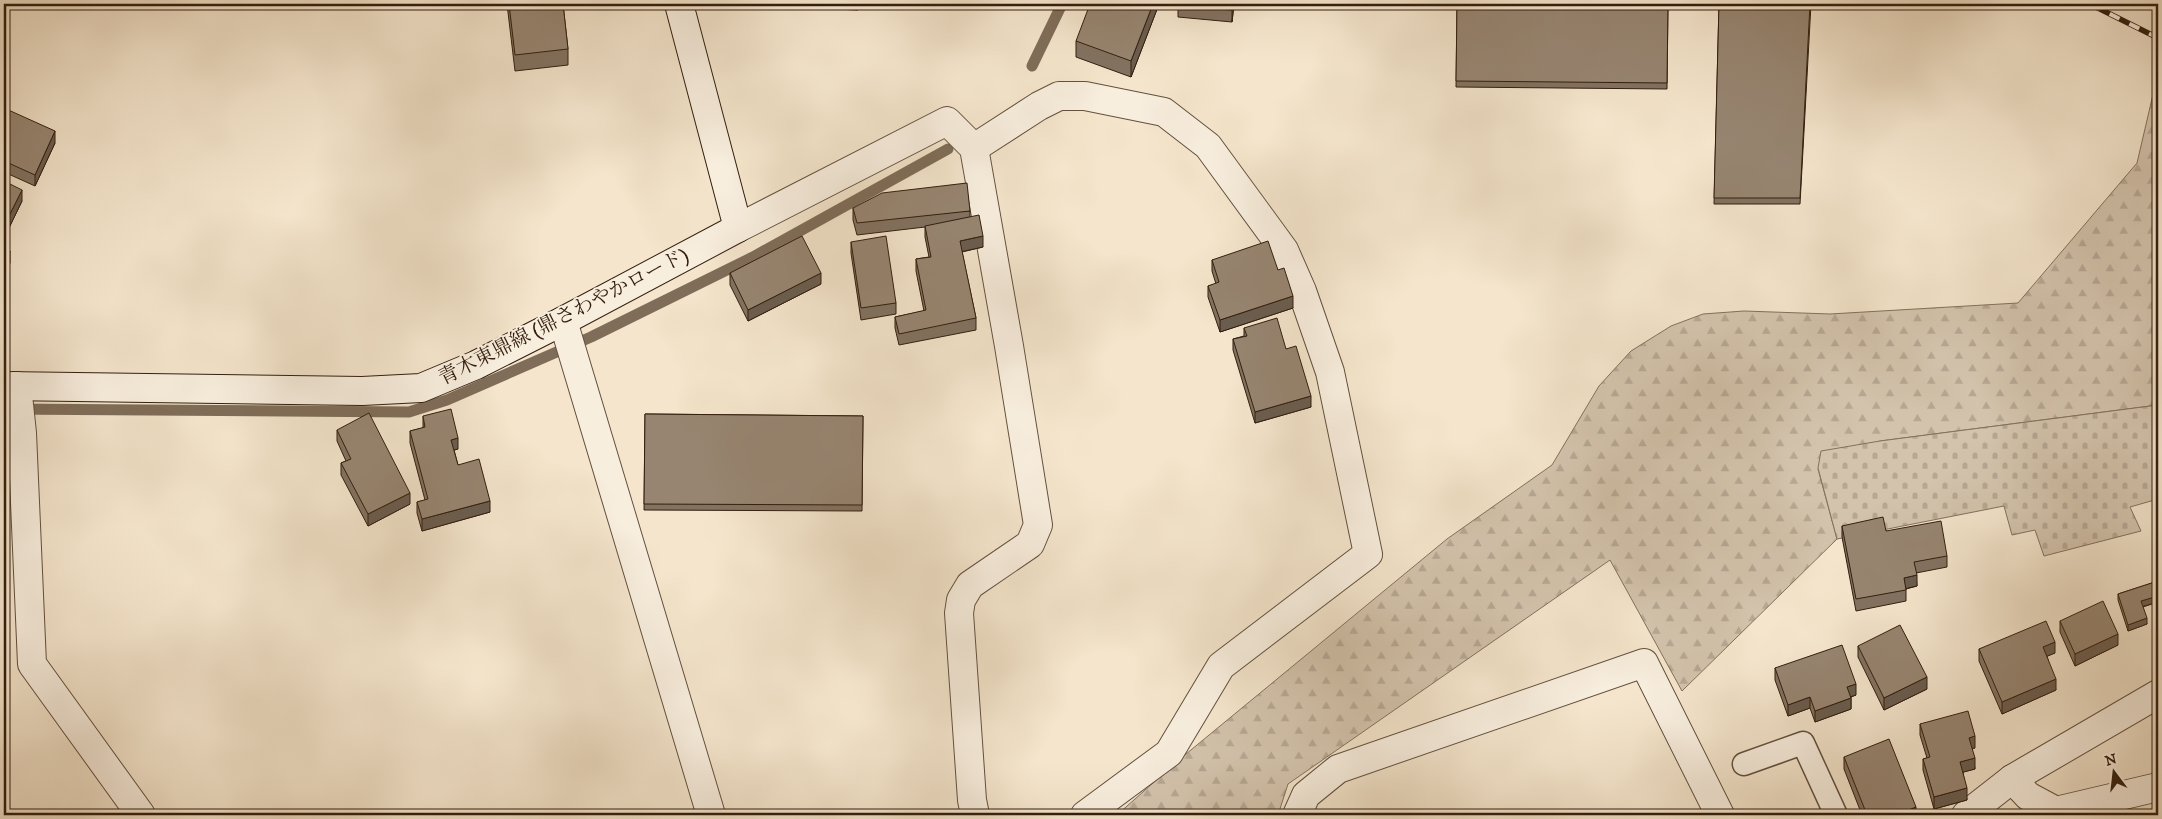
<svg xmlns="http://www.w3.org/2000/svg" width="2162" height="819" font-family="'IM FELL DW Pica','Noto Serif JP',serif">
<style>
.forest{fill:url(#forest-firs);stroke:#83705d}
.cemetery{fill:url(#cemetery-stones);stroke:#83705d}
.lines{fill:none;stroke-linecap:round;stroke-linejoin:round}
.stream{stroke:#7f6d59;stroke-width:11}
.service-casing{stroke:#63503e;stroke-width:25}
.minor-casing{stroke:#63503e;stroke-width:30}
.secondary-casing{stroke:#331e0e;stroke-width:30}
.service{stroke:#f8eede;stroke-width:22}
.minor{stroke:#f8eede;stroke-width:28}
.secondary{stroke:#f8eede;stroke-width:28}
.rail-casing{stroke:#331e0e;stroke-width:5.5}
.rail{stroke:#f8eede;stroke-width:4;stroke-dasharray:11;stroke-linecap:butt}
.wall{fill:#827261;stroke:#331e0e}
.shaded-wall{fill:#6a5d4f;stroke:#331e0e}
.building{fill:#978571;stroke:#331e0e}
.labels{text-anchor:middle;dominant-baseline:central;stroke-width:4;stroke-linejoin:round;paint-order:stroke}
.street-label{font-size:20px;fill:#331e0e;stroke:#f8eede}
</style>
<defs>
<pattern id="forest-firs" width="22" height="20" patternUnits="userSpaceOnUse" patternTransform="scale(1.25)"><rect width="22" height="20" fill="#d3c3ac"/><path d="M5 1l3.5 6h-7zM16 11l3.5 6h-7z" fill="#b6a793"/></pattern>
<pattern id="cemetery-stones" width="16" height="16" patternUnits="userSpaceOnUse" patternTransform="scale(1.25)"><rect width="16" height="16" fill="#d3c3ac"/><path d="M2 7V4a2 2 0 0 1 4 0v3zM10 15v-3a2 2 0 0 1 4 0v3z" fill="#b6a793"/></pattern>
</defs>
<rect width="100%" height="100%" fill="#f4e5cc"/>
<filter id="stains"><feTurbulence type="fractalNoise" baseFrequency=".004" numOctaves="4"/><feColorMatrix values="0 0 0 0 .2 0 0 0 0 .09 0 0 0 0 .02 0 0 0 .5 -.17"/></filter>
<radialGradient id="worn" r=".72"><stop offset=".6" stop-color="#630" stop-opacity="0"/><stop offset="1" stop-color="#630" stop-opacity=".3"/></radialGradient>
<!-- forest -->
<path class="forest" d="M2158,73V405L1880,441L1818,469L1837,539L1682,691L1610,560L1288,784L1278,815H1117L1180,759L1447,539L1552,465L1599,386L1631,351L1671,326L1703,314L1744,311L1830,314L2018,303L2137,163Z"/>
<!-- cemetery -->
<path class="cemetery" d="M2158,405V499L2130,507L2141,531L2044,556L2035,530L2012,535L2004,506L1837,539L1818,468L1821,451L1880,441Z"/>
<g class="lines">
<!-- stream -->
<g class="stream">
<path d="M1032,66L1062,4"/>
<path d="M4,409L409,412L447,400L591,337L753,257L948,149"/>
</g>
<defs>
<path id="service" d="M1744,764L1803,743L1836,815"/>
<g id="minor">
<path d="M974,148L1039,106L1059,96H1085L1164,112L1208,146L1284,250L1302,291L1330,372L1368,554L1221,666L1169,753L1085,815"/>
<path d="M738,228L947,121L974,148L1009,346L1038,525L1030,544L970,585L961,600L959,613L972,800L975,815"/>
<path d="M563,321L711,815"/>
<path d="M17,386L22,433L32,664L141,815"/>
<path d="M2012,779L2028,796L2056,811L2158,787"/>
<path d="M1297,815L1306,795L1338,769L1644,663L1720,815"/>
<path d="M1966,815L2012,779L2158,694"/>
</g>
<path id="secondary" d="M4,386L362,391L421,388L476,365L563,321L738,228L679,4"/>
</defs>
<!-- service casing -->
<use href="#service" class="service-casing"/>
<!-- minor casing -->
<use href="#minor" class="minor-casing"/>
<!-- secondary casing -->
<use href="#secondary" class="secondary-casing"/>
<!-- service -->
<use href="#service" class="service"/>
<!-- minor -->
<use href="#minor" class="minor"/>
<!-- secondary -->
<use href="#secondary" class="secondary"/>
<defs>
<path id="rail" d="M2090,4L2158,38"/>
</defs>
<!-- rail casing -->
<use href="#rail" class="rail-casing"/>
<!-- rail -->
<use href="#rail" class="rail"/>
</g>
<!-- wall -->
<g class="wall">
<path d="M507,4H563L568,49V65L515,71Z"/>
<path d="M833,4H859L858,10L833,9Z"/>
<path d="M1159,4L1131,77L1076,57V41Z"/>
<path d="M1178,4H1234L1232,22L1178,17Z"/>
<path d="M1457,4H1668L1667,89L1456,87Z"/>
<path d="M1719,4H1811L1800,204H1714Z"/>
<path d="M4,108L55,143L35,186L4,172Z"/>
<path d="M4,181L22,201L7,232L4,230Z"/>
<path d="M853,208L970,211V217L983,247L962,252L976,318V330L899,345L895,328V317L924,311L916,271V259L929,257L925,237V227L857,235L853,220Z"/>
<path d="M851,242L896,303V314L861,320L851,253Z"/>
<path d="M1212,260L1278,270L1293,308L1220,332L1208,297V286L1216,284L1212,271Z"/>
<path d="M730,273L821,284L748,321L730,285Z"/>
<path d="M1244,328L1286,349L1311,407L1255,423L1233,350V339L1244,336Z"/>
<path d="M645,414L863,416L862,511L644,510Z"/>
<path d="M423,416L458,449L454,450L458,465L490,512L422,531L417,513V502L425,500L410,443V431L423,428Z"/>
<path d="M337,430L410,504L368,526L341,475V463L346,461L337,441Z"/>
<path d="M1842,526L1886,531L1947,556V567L1916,573L1917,586L1906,589V601L1856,611L1842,537Z"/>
<path d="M2158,581V602L2143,607L2147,624L2128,631L2118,600V594Z"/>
<path d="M2060,621L2118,645L2075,666L2060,632Z"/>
<path d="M1858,646L1927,689L1884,710L1858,657Z"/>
<path d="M1979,649L2055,653L2047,656L2056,690L2002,714L1979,661Z"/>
<path d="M1775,668L1856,695L1851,697V709L1815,722L1810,708L1788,716L1775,680Z"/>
<path d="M1920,724L1975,748H1972L1975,769L1963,772L1967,800L1934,809L1923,770V759L1927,758L1920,735Z"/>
<path d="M1844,757L1916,815H1862L1844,769Z"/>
</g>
<!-- shaded-wall -->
<g class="shaded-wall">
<path d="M1153,4H1159L1131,77V61Z"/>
<path d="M1233,4H1234L1232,22V10Z"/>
<path d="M55,131V143L35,186V175Z"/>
<path d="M22,190V201L7,232V220Z"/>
<path d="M983,236V247L960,252V241Z"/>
<path d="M10,251V263L4,276V265Z"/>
<path d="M821,273V284L748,321V310Z"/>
<path d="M1293,296V308L1220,332V320Z"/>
<path d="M1311,396V407L1255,423V412Z"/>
<path d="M458,438V449L451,451V440Z"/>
<path d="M410,493V504L368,526V514Z"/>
<path d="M490,501V512L422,531V519Z"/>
<path d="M1917,575V586L1904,589V578Z"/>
<path d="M2158,596V602L2141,607V601Z"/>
<path d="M2147,618V624L2128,631V625Z"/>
<path d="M2118,634V645L2075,666V654Z"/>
<path d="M2055,642V653L2043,658V647Z"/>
<path d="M1927,677V689L1884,710V698Z"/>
<path d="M2056,679V690L2002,714V702Z"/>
<path d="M1856,684V695L1847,698V687Z"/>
<path d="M1810,697V708L1788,716V705Z"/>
<path d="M1851,698V709L1815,722V711Z"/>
<path d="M1975,736V748L1969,749V738Z"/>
<path d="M1975,758V769L1960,773V762Z"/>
<path d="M1967,788V800L1934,809V797Z"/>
<path d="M1916,807V815H1896Z"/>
</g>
<!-- building -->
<g class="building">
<path d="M509,4H563L568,49L515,55Z"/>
<path d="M1090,4H1153L1131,61L1076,41Z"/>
<path d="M1178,4H1233L1232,10L1178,6Z"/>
<path d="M1457,4H1668L1667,83L1456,81Z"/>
<path d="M1719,4H1810L1800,198H1714Z"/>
<path d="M4,108L55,131L35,175L4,161Z"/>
<path d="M4,181L22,190L7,220L4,219Z"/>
<path d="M967,183L970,211L857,223L853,208L882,193Z"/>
<path d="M979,215L983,236L960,241L976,318L899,334L895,317L926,310L916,259L931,257L925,226Z"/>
<path d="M802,236L821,273L748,310L730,273Z"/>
<path d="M886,236L896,303L861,308L851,242Z"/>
<path d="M1268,241L1278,270L1284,268L1293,296L1220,320L1208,286L1219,282L1212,260Z"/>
<path d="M4,248L10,251L4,265Z"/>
<path d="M1277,318L1286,349L1296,346L1311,396L1255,412L1233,339L1247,336L1244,328Z"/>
<path d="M451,409L458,438L451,440L458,465L479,459L490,501L422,519L417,502L428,499L410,431L425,427L423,416Z"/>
<path d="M369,413L410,493L368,514L341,463L351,459L337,430Z"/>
<path d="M645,414L863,416L862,505L644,504Z"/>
<path d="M1883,517L1886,531L1941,521L1947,556L1914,562L1917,575L1904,578L1906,590L1856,599L1842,526Z"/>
<path d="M2158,581V596L2141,601L2147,618L2128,625L2118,594Z"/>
<path d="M2103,601L2118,634L2075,654L2060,621Z"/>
<path d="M2046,621L2055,642L2043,647L2056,679L2002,702L1979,649Z"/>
<path d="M1900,625L1927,677L1884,698L1858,646Z"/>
<path d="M1842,645L1856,684L1847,687L1851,698L1815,711L1810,697L1788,705L1775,668Z"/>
<path d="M1968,711L1975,736L1969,738L1975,758L1960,762L1967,788L1934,797L1923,759L1930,757L1920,724Z"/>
<path d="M1889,739L1916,807L1896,815H1867L1844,757Z"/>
</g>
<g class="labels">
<!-- street labels -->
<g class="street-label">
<text transform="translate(564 317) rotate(-27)">青木東鼎線 (鼎さわやかロード)</text>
</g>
</g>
<!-- margin -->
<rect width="2162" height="819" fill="none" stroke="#f4e5cc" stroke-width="20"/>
<rect x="5" y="5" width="2152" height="809" fill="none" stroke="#331e0e" stroke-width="2.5"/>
<rect x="10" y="10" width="2142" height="799" fill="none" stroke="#331e0e"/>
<!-- north arrow -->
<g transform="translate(2114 772) rotate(345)" stroke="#f8eede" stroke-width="4" paint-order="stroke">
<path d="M0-4L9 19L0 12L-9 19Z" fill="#331e0e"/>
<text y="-8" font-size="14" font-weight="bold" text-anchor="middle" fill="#331e0e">N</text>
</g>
<rect width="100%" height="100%" filter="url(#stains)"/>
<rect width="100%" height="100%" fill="url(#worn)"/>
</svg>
